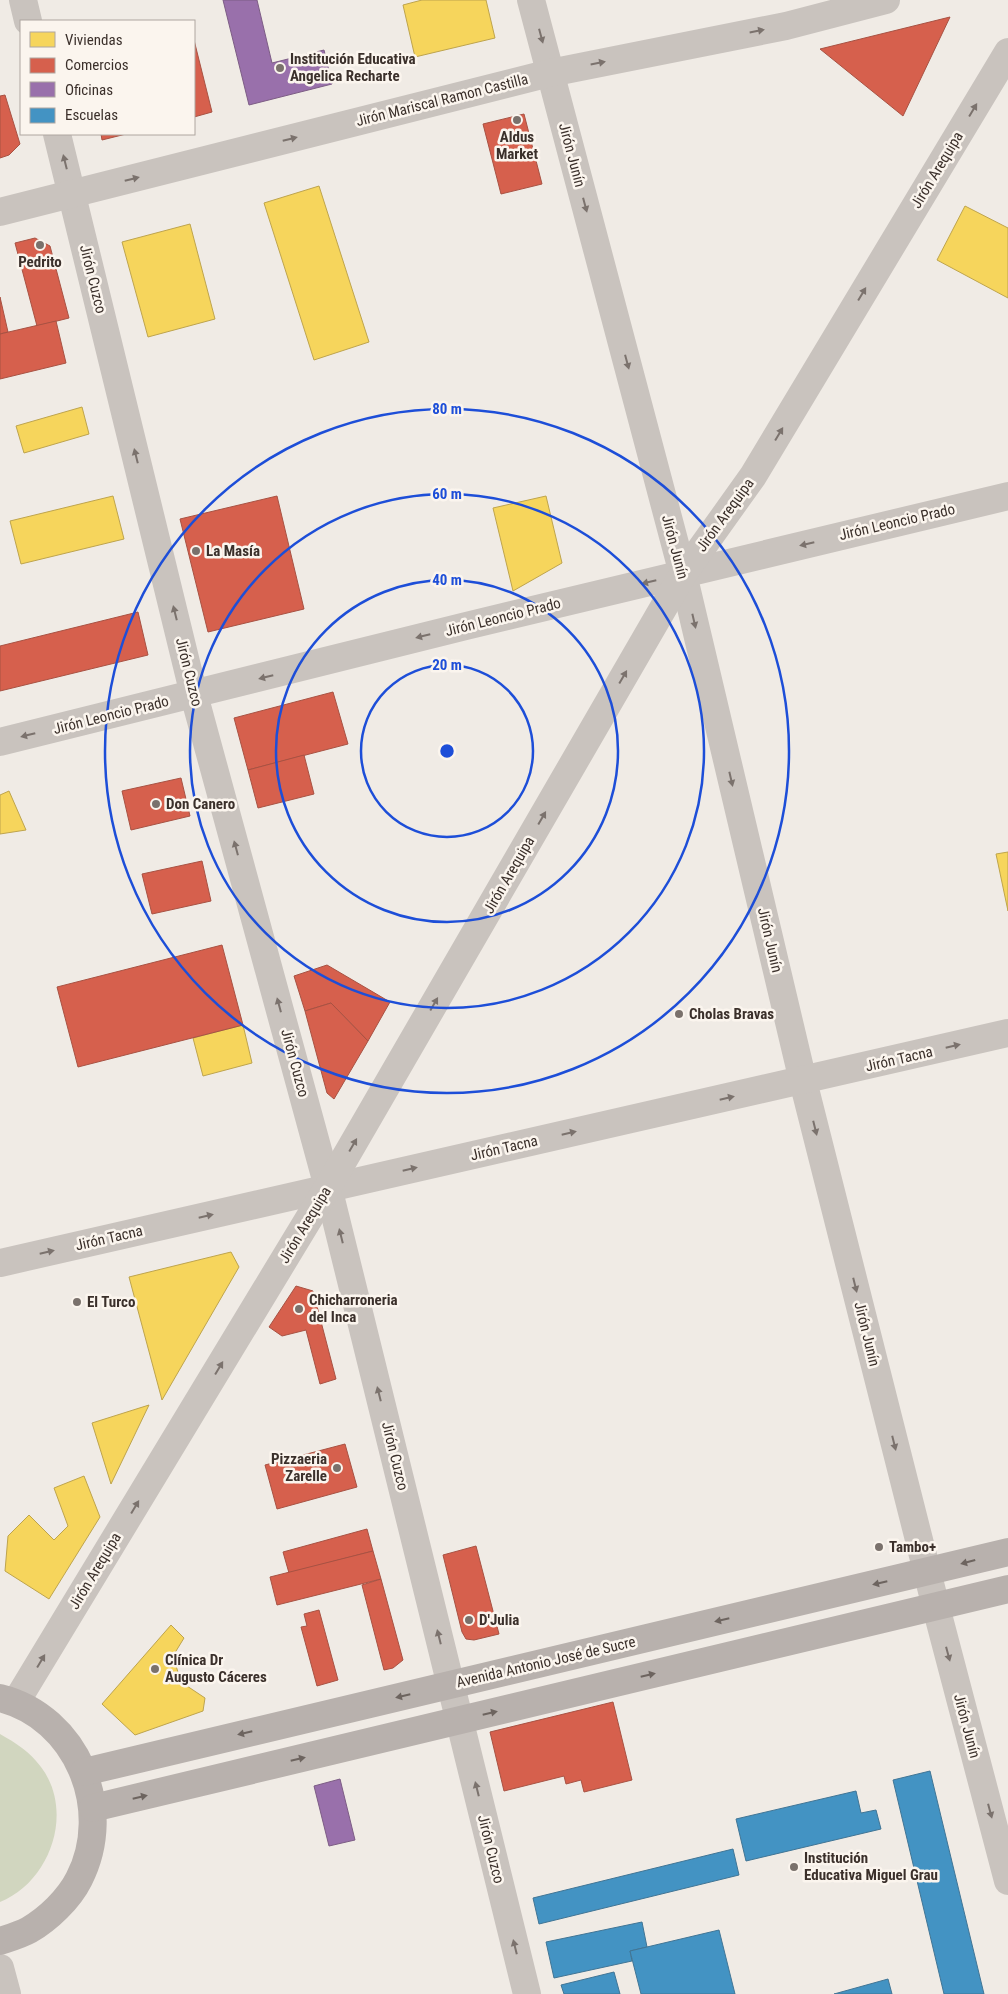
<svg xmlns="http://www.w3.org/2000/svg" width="1008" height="1994" font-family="'Roboto Condensed',sans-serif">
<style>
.green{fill:#d1d6bf}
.homes{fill:#f6d55c;stroke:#bea44d}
.shops{fill:#d6604d;stroke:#a85243}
.offices{fill:#9970ab;stroke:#7d5d85}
.schools{fill:#4393c3;stroke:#417595}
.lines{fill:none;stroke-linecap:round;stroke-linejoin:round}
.minor{stroke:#c9c3be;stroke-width:28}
.major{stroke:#b8b1ad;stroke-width:28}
.oneway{fill:#7b726d}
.oneway2{fill:#6d645f}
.ring{fill:none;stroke:#1d4ed8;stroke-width:2.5}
.poi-dot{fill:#7a716c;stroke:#fbf5ee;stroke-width:2}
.labels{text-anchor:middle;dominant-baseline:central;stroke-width:5;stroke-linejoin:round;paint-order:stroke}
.poi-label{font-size:15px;font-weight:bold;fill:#3b302b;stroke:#fbf5ee;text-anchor:start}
.street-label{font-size:15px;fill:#3b302b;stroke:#fbf5ee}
.centre{fill:#1d4ed8;stroke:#fbf5ee;stroke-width:2.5}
.ring-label{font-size:15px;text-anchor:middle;font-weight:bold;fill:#1d4ed8;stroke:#fbf5ee;stroke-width:5;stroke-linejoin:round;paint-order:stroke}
</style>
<rect width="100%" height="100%" fill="#f0ebe5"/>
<!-- green -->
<path class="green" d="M0,1734C16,1743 30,1752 41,1767C75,1812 50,1882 0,1902Z"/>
<!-- homes -->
<g class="homes">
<path d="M422,0H486L495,38L415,57L403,5Z"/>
<path d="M319,186L369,342L314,360L264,203Z"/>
<path d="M965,206L1008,228V298L937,260Z"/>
<path d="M190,224L215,319L148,337L122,242Z"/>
<path d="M82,407L89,434L24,453L16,426Z"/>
<path d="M113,496L124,539L21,564L10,521Z"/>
<path d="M546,496L562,563L513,591L493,508Z"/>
<path d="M9,791L26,830L0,834V795Z"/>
<path d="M1008,852V911L996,854Z"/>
<path d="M243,1025L252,1063L203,1076L193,1038Z"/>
<path d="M231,1252L239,1267L162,1400L129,1277Z"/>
<path d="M149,1405L111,1484L92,1423Z"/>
<path d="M84,1476L100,1517L49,1599L5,1571L8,1536L29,1515L54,1540L68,1526L54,1488Z"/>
<path d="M171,1625L184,1638L173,1656L181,1682L205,1698L203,1711L135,1735L102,1704Z"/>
</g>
<!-- shops -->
<g class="shops">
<path d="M950,17L903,116L820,49Z"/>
<path d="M194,40L212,112L194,117Z"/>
<path d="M5,95L20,144L9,155L0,158V96Z"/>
<path d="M524,114L542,184L501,194L483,124Z"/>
<path d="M101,134H126L102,140Z"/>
<path d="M35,238L50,246L69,318L37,326L15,243Z"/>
<path d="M0,297L8,332L0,334Z"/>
<path d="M56,321L66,363L0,379V334Z"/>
<path d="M277,496L304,609L208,632L180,519Z"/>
<path d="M138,612L148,655L0,691V646Z"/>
<path d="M333,692L348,744L248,770L234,718Z"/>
<path d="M304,755L314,794L258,808L248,770Z"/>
<path d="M181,778L190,816L131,830L122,791Z"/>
<path d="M202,861L211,901L152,914L142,874Z"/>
<path d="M222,945L243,1025L78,1067L57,987Z"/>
<path d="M327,965L390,1002L368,1041L331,1003L305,1011L294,976Z"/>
<path d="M331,1003L368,1041L334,1099L327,1093L305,1011Z"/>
<path d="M296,1286L313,1291L336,1379L320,1384L306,1330L282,1336L269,1327Z"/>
<path d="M345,1444L357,1487L277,1509L265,1465Z"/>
<path d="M367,1529L373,1551L289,1573L283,1552Z"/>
<path d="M476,1546L499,1634L474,1640L466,1639L462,1632L443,1555Z"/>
<path d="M373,1551L381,1579L277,1605L270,1577Z"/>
<path d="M381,1579L403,1660L393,1668L384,1670L362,1585Z"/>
<path d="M319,1610L338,1680L317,1686L301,1627L307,1626L304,1614Z"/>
<path d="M613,1702L632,1780L584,1792L581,1780L566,1784L564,1776L504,1791L490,1732Z"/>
</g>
<!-- offices -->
<g class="offices">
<path d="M223,0H257L272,63L324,50L332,84L249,105Z"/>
<path d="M340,1779L355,1840L329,1846L314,1786Z"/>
</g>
<!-- schools -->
<g class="schools">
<path d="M930,1771L984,1994H944L893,1780Z"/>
<path d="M856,1791L861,1813L876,1810L881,1829L746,1861L736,1819Z"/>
<path d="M733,1849L739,1875L539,1924L533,1898Z"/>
<path d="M642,1922L647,1947L630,1951L632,1961L554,1978L546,1942Z"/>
<path d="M719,1930L735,1994H641L630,1951Z"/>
<path d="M614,1972L620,1994H564L561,1985Z"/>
<path d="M888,1979L892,1994H834Z"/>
</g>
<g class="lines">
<!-- minor -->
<g class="minor">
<path d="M23,0L28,21"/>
<path d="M531,0L683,574L803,1081L936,1607L1008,1881"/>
<path d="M57,134L194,695L328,1187L527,1994"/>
<path d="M0,212L550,73L786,26L886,0"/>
<path d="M0,742L466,626L1008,496"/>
<path d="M0,1263L1008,1033"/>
<path d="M16,1702L328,1187L683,574L753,476L1008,52"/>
<path d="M0,1968L7,1994"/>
</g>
<!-- major -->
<g class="major">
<path d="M0,1698C77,1717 115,1809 79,1879C69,1899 48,1919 29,1930C20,1935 9,1938 0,1941"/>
<path d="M84,1772L1008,1552"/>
<path d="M93,1808L1008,1589"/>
</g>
</g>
<!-- one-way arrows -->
<defs><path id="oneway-solid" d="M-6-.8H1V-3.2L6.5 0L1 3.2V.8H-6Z" transform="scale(1.25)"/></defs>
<g class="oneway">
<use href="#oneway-solid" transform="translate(757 31) rotate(-11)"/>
<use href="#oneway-solid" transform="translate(541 36) rotate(75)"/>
<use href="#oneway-solid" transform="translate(598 63) rotate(-11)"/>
<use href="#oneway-solid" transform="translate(973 110) rotate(-59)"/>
<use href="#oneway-solid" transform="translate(290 139) rotate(-14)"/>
<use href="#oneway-solid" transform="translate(65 162) rotate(-104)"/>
<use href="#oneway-solid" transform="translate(132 179) rotate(-14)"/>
<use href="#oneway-solid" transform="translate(585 205) rotate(75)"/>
<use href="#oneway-solid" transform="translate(862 294) rotate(-59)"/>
<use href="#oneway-solid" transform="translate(627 362) rotate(75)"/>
<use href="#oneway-solid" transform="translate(779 434) rotate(-59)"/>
<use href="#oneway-solid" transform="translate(136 456) rotate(-104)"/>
<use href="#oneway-solid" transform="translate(807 544) rotate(167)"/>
<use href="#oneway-solid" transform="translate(649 582) rotate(167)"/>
<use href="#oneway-solid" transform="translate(175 613) rotate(-104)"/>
<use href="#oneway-solid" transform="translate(694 621) rotate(77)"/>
<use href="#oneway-solid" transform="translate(423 636) rotate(166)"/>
<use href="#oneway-solid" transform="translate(266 677) rotate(166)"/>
<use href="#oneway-solid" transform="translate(623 677) rotate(-60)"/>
<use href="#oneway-solid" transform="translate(28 735) rotate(166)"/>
<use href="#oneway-solid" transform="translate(731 779) rotate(77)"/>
<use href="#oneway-solid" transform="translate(542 818) rotate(-60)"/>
<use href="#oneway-solid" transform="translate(236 848) rotate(-105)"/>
<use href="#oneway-solid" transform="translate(434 1004) rotate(-60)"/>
<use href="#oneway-solid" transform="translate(279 1005) rotate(-105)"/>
<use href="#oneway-solid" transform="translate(953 1046) rotate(-13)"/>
<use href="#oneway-solid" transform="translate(727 1098) rotate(-13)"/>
<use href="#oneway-solid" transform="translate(815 1128) rotate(76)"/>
<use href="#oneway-solid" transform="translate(569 1133) rotate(-13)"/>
<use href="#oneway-solid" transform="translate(353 1145) rotate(-60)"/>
<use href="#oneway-solid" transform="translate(410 1169) rotate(-13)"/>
<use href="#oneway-solid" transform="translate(206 1216) rotate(-13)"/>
<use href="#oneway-solid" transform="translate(341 1236) rotate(-104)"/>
<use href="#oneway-solid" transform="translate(47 1252) rotate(-13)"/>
<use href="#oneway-solid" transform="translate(855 1285) rotate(76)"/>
<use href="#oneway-solid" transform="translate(219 1368) rotate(-59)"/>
<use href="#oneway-solid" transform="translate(379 1394) rotate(-104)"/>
<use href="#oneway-solid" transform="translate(894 1443) rotate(76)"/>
<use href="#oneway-solid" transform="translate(135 1507) rotate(-59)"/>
<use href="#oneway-solid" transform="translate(439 1637) rotate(-104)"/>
<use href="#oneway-solid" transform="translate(948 1654) rotate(75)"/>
<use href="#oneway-solid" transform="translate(41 1661) rotate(-59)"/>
<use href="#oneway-solid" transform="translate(477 1789) rotate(-104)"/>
<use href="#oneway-solid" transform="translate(990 1811) rotate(75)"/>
<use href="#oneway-solid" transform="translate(515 1947) rotate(-104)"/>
</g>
<g class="oneway2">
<use href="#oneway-solid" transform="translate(968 1562) rotate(165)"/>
<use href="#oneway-solid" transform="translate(880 1583) rotate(167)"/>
<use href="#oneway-solid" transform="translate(722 1620) rotate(167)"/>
<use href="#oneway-solid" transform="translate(648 1675) rotate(-13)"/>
<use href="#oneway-solid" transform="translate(403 1696) rotate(167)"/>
<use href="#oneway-solid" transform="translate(490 1713) rotate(-13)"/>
<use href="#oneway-solid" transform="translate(245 1733) rotate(167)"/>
<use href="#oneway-solid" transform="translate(298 1759) rotate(-13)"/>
<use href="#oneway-solid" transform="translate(140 1797) rotate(-13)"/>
</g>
<!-- distance rings -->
<g class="ring">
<circle cx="447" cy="751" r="86"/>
<circle cx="447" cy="751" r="171"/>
<circle cx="447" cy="751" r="257"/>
<circle cx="447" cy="751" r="342"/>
</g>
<!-- markers -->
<g class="poi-dot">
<circle cx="280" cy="68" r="5"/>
<circle cx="517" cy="120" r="5"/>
<circle cx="40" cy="245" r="5"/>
<circle cx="196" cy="551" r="5"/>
<circle cx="156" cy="804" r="5"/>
<circle cx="679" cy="1014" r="5"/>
<circle cx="77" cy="1302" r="5"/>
<circle cx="299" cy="1309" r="5"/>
<circle cx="337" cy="1468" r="5"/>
<circle cx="879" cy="1547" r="5"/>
<circle cx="469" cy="1620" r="5"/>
<circle cx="155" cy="1669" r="5"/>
<circle cx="794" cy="1867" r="5"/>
</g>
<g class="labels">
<!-- poi labels -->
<g class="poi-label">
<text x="290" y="59">Institución Educativa<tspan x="290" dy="17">Angelica Recharte</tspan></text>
<text x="517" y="137" text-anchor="middle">Aldus<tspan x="517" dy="17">Market</tspan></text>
<text x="40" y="262" text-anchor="middle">Pedrito</text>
<text x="206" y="551">La Masía</text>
<text x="166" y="804">Don Canero</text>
<text x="689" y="1014">Cholas Bravas</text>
<text x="309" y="1300">Chicharroneria<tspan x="309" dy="17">del Inca</tspan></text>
<text x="87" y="1302">El Turco</text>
<text x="327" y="1459" text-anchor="end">Pizzaeria<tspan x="327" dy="17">Zarelle</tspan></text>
<text x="889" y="1547">Tambo+</text>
<text x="479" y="1620">D'Julia</text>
<text x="165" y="1660">Clínica Dr<tspan x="165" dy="17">Augusto Cáceres</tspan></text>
<text x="804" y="1858">Institución<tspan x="804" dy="17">Educativa Miguel Grau</tspan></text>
</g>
<!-- street labels -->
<g class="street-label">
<text transform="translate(442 100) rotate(-14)">Jirón Mariscal Ramon Castilla</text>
<text transform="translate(572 155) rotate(75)">Jirón Junín</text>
<text transform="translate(937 170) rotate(-59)">Jirón Arequipa</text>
<text transform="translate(93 279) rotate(76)">Jirón Cuzco</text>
<text transform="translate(725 515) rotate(-54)">Jirón Arequipa</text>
<text transform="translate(897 522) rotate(-13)">Jirón Leoncio Prado</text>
<text transform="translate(675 547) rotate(75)">Jirón Junín</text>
<text transform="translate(503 617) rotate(-14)">Jirón Leoncio Prado</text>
<text transform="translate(189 672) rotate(76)">Jirón Cuzco</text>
<text transform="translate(111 715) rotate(-14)">Jirón Leoncio Prado</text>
<text transform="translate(509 875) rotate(-60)">Jirón Arequipa</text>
<text transform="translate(770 940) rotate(77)">Jirón Junín</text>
<text transform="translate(899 1059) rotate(-13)">Jirón Tacna</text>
<text transform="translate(295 1063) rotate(75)">Jirón Cuzco</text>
<text transform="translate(504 1148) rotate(-13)">Jirón Tacna</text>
<text transform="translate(305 1225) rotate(-59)">Jirón Arequipa</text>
<text transform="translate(109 1238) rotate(-13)">Jirón Tacna</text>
<text transform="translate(867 1334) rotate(76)">Jirón Junín</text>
<text transform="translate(395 1456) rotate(76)">Jirón Cuzco</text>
<text transform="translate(95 1571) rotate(-59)">Jirón Arequipa</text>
<text transform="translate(546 1662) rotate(-13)">Avenida Antonio José de Sucre</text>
<text transform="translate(967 1726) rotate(75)">Jirón Junín</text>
<text transform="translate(491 1849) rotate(76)">Jirón Cuzco</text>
</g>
</g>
<circle cx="447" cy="751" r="8" class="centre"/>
<g class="ring-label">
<text x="447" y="414">80 m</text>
<text x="447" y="499">60 m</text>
<text x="447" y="585">40 m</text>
<text x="447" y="670">20 m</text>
</g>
<!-- legend -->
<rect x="20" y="20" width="175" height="115" fill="#fbf5ee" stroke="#aea6a0"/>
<rect x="30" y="32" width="25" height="15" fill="#f6d55c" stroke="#aea6a0"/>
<text x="65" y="45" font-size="15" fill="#3b302b">Viviendas</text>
<rect x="30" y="58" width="25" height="15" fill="#d6604d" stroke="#aea6a0"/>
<text x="65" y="70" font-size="15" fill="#3b302b">Comercios</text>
<rect x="30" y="82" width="25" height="15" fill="#9970ab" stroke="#aea6a0"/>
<text x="65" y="95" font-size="15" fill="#3b302b">Oficinas</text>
<rect x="30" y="108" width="25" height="15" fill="#4393c3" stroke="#aea6a0"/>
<text x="65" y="120" font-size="15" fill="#3b302b">Escuelas</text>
</svg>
